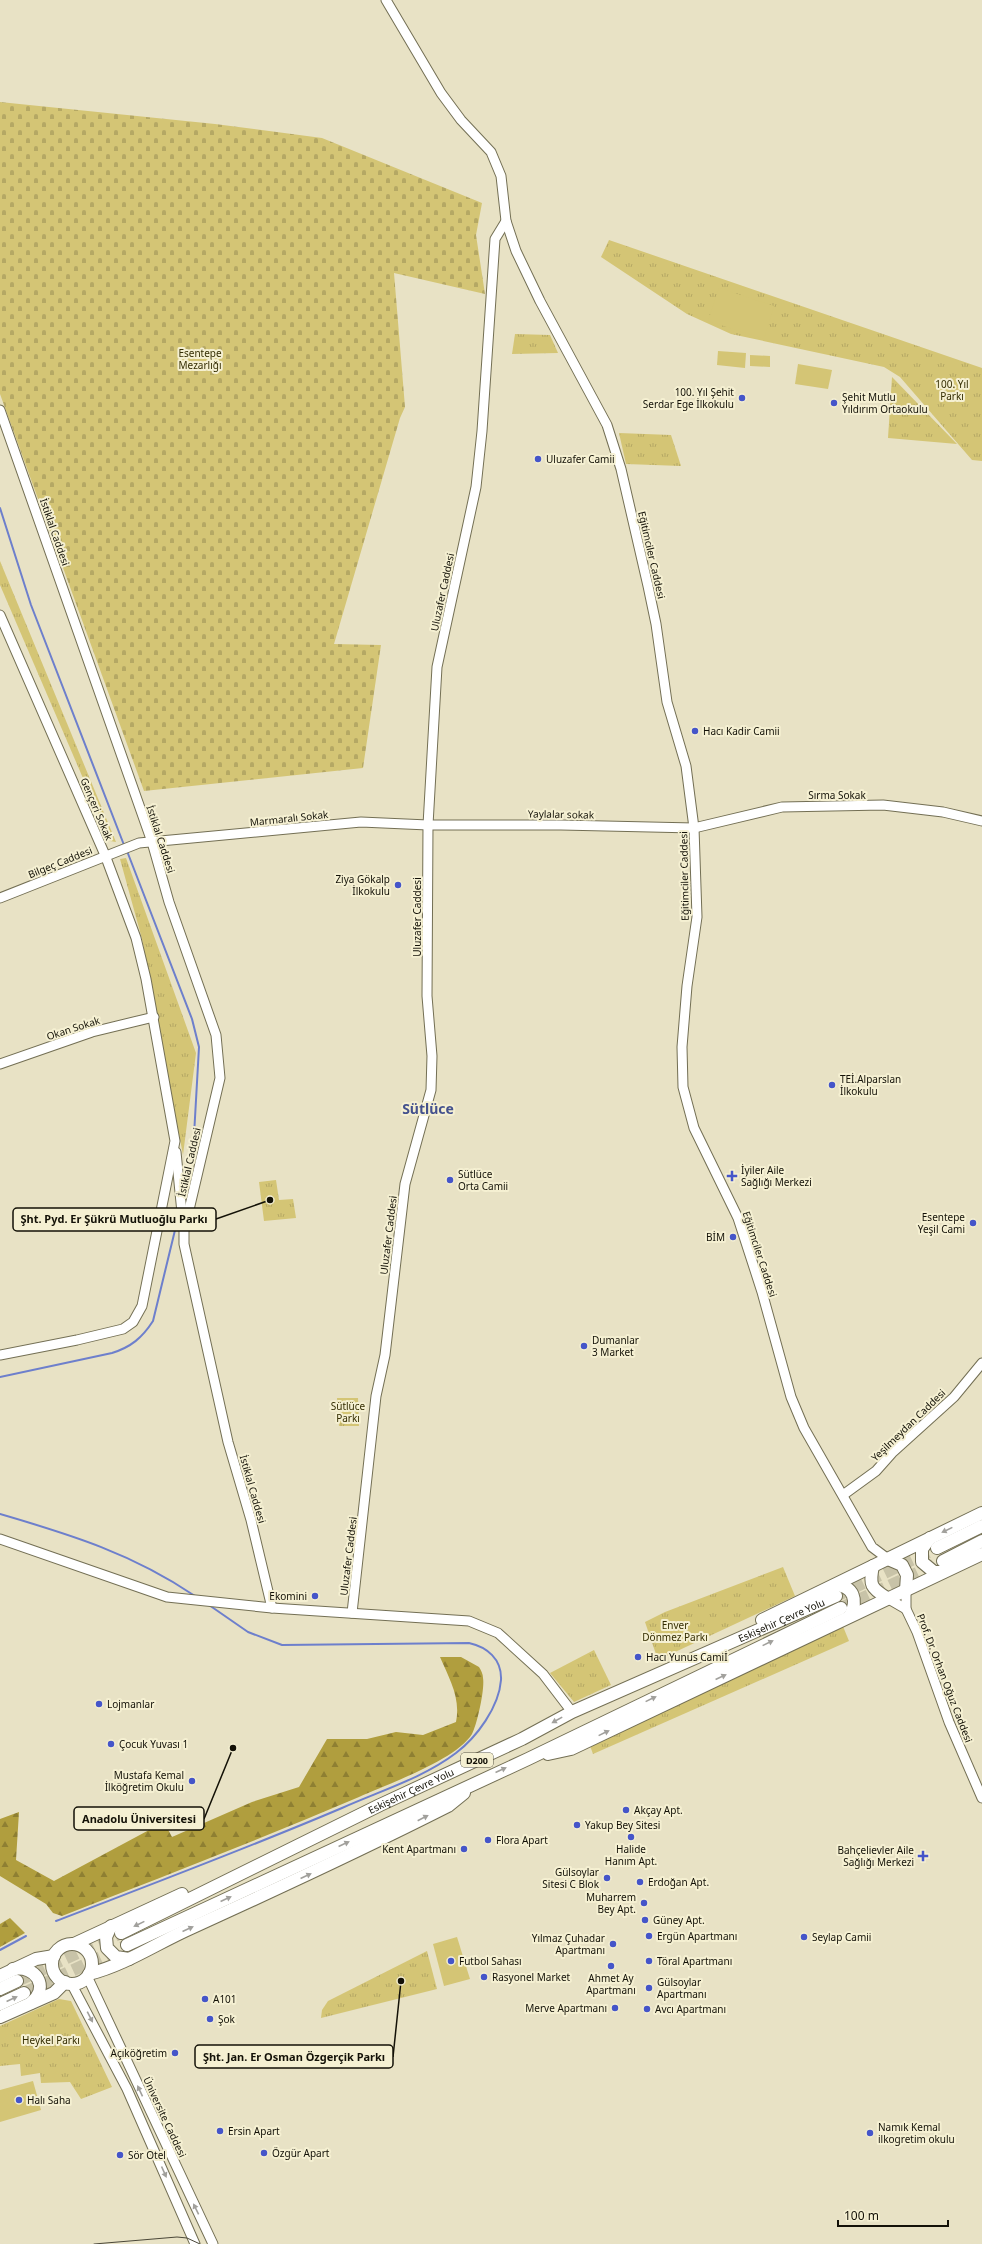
<svg xmlns="http://www.w3.org/2000/svg" width="982" height="2244" font-family="'Noto Sans',sans-serif">
<style>
.grass{fill:url(#grass-tufts)}
.forest{fill:url(#forest-firs)}
.cemetery{fill:url(#cemetery-stones)}
.garden{fill:#d4c575}
.lines{fill:none;stroke-linecap:round;stroke-linejoin:round}
.stream{stroke:#6d7fcc;stroke-width:2}
.highway-tunnel{stroke:#c8c3a8;stroke-width:12;stroke-dasharray:12 6;stroke-linecap:butt}
.secondary-casing{stroke:#736f54;stroke-width:11}
.highway-casing{stroke:#736f54;stroke-width:14}
.secondary{stroke:#fff;stroke-width:9}
.highway{stroke:#fff;stroke-width:12}
.tram{stroke:#4a4738;stroke-width:1}
.oneway{fill:#a1a09c}
.poi-dot{fill:#4555c9;stroke:#f5f0d2;stroke-width:1.5}
.labels{text-anchor:middle;dominant-baseline:central;stroke-width:4;stroke-linejoin:round;paint-order:stroke}
.shield{fill:#f5f0d2;stroke:#575444;stroke-width:1}
.shield-label{font-size:9px;font-weight:bold;fill:#131107}
.park-label{font-size:10px;fill:#342d02;stroke:#f5f0d2}
.poi-label{font-size:10px;fill:#131107;stroke:#f5f0d2;text-anchor:start}
.street-label{font-size:10px;fill:#131107;stroke:#f5f0d2}
.district-label{font-size:14px;font-weight:bold;fill:#44518d;stroke:#f5f0d2}
.leader{fill:none;stroke:#131107;stroke-width:1.5}
.callout-dot{fill:#131107;stroke:#f5f0d2;stroke-width:1.5}
.callout{fill:#f5f0d2;stroke:#131107;stroke-width:1.5}
.callout-label{font-size:11px;text-anchor:middle;font-weight:bold;fill:#131107}
</style>
<defs>
<pattern id="grass-tufts" width="24" height="20" patternUnits="userSpaceOnUse"><rect width="24" height="20" fill="#d4c575"/><path d="M3 7l-1-3M5 7V3M7 7l1-3M15 17l-1-3M17 17v-4M19 17l1-3" fill="none" stroke="#b5a864"/></pattern>
<pattern id="forest-firs" width="22" height="20" patternUnits="userSpaceOnUse"><rect width="22" height="20" fill="#b09e3e"/><path d="M5 1l3.5 6h-7zM16 11l3.5 6h-7z" fill="#8e7f32"/></pattern>
<pattern id="cemetery-stones" width="16" height="16" patternUnits="userSpaceOnUse"><rect width="16" height="16" fill="#d4c575"/><path d="M2 7V4a2 2 0 0 1 4 0v3zM10 15v-3a2 2 0 0 1 4 0v3z" fill="#b5a864"/></pattern>
</defs>
<rect width="100%" height="100%" fill="#e8e2c5"/>
<!-- grass -->
<g class="grass">
<path d="M609,240L982,368V461L972,460L900,377L884,367L731,334L687,314L601,257Z"/>
<path d="M515,334L550,335L558,353L512,354Z"/>
<path d="M892,377L957,444L888,438Z"/>
<path d="M619,433L671,435L681,466L626,464Z"/>
<path d="M0,561L116,842L110,841L0,585Z"/>
<path d="M126,858L196,1053L183,1155L142,939L120,859Z"/>
<path d="M276,1180L279,1200L293,1199L296,1218L264,1221L259,1182Z"/>
<path d="M337,1398H358L359,1426H339Z"/>
<path d="M783,1567L795,1596L658,1660L645,1622L665,1612Z"/>
<path d="M842,1624L849,1641L593,1754L589,1743Z"/>
<path d="M594,1650L611,1685L574,1702L550,1673Z"/>
<path d="M427,1951L437,1989L321,2018L322,2010L328,2001Z"/>
<path d="M59,1999L71,2001L112,2087L81,2099L70,2082L41,2083L40,2073L21,2076L20,2064L0,2066V2026Z"/>
</g>
<!-- forest -->
<g class="forest">
<path d="M440,1657H461L479,1667C481,1670 483,1674 483,1678C485,1689 477,1725 472,1734C456,1760 388,1784 359,1797C261,1839 161,1877 62,1916L53,1913L46,1904L0,1876V1819L19,1812L16,1860L54,1881L164,1822L172,1837L252,1802L299,1787L327,1739H367L396,1732L423,1735L456,1722C461,1698 449,1678 440,1657Z"/>
<path d="M10,1918L25,1933L0,1947V1924Z"/>
</g>
<!-- cemetery -->
<path class="cemetery" d="M0,102L215,124L322,138L482,203L476,235L485,294L394,273L405,407L400,418L334,644L381,645L363,768L144,791L0,394Z"/>
<!-- garden -->
<g class="garden">
<path d="M719,288L774,306L764,339L708,321Z"/>
<path d="M718,351L746,353L745,368L717,365Z"/>
<path d="M750,355L770,356V367L750,366Z"/>
<path d="M798,364L832,370L828,389L795,384Z"/>
<path d="M457,1937L470,1979L444,1986L433,1944Z"/>
<path d="M33,2081L41,2110L0,2122V2090Z"/>
</g>
<g class="lines">
<!-- stream -->
<g class="stream">
<path d="M0,508L31,605L124,845"/>
<path d="M127,851L192,1019L199,1047L193,1153"/>
<path d="M0,1377L112,1353C131,1347 142,1338 153,1321L176,1226"/>
<path d="M0,1514C72,1535 133,1554 195,1596"/>
<path d="M56,1921C152,1884 248,1848 342,1808C380,1791 423,1778 456,1753C477,1737 499,1707 501,1680C502,1659 487,1647 469,1643L282,1645L248,1632L209,1605"/>
<path d="M0,1950L26,1936"/>
</g>
<!-- highway-tunnel -->
<g class="highway-tunnel">
<path d="M836,1596L937,1548"/>
<path d="M841,1608L943,1561"/>
<path d="M17,1981L121,1933"/>
<path d="M24,1993L127,1945"/>
</g>
<defs>
<g id="secondary">
<path d="M386,0L441,93L461,120L491,152L501,176L506,221L516,251L540,301L607,425L621,469L648,586L656,624L667,702L686,766L694,828L697,917L687,986L682,1047L683,1087L694,1128L738,1218L762,1292L791,1397L804,1428L872,1547L888,1559"/>
<path d="M0,410L152,842L169,902L216,1035L220,1078L184,1231V1244L228,1442L251,1520L272,1608"/>
<path d="M0,615L105,855L136,938L146,979L175,1141L142,1306L133,1322L123,1329L77,1340L0,1355"/>
<path d="M0,898L139,843L361,822L428,825H561L694,828L782,807L883,805L943,812L982,821"/>
<path d="M0,1064L92,1032L154,1017"/>
<path d="M176,1152L183,1223"/>
<path d="M843,1495L876,1471L892,1453L954,1397L982,1363"/>
<path d="M0,1539L167,1597L272,1608L469,1621L498,1633L543,1674L572,1712"/>
<path d="M906,1590V1609L917,1632L949,1722L982,1798"/>
<path d="M887,1598L906,1609"/>
<path d="M352,1613L376,1396L385,1355L405,1184L431,1090L432,1056L427,996L428,825L437,667L476,487L482,431L495,239L506,221"/>
<path d="M87,1976L213,2244"/>
<path d="M71,1983L127,2089L195,2244"/>
</g>
<g id="highway">
<path d="M930,1538L922,1549V1562L934,1572H943"/>
<path d="M937,1548L982,1526"/>
<path d="M888,1559L902,1565L907,1575L906,1590"/>
<path d="M943,1561L982,1541"/>
<path d="M873,1566C869,1585 871,1588 887,1598"/>
<path d="M835,1585C854,1586 858,1600 850,1616"/>
<path d="M762,1620L982,1513"/>
<path d="M548,1754L571,1749L982,1554"/>
<path d="M111,1926L106,1937L107,1948L116,1957L129,1959"/>
<path id="s1" d="M121,1933L380,1805L522,1739L572,1712L836,1596"/>
<path d="M74,1944L182,1894"/>
<circle cx="72" cy="1964" r="20"/>
<path d="M127,1945L528,1759L841,1608"/>
<path d="M13,1969C36,1965 50,1987 31,2003"/>
<path d="M89,1974C125,1965 157,1943 191,1928C277,1889 363,1849 448,1806L464,1793"/>
<path d="M0,1976L36,1959L54,1956"/>
<path d="M0,1989L17,1981"/>
<path d="M0,2004L24,1993"/>
<path d="M0,2017L54,1993L65,1982"/>
</g>
</defs>
<!-- secondary casing -->
<use href="#secondary" class="secondary-casing"/>
<!-- highway casing -->
<use href="#highway" class="highway-casing"/>
<!-- secondary -->
<use href="#secondary" class="secondary"/>
<!-- highway -->
<use href="#highway" class="highway"/>
<!-- tram -->
<path class="tram" d="M94,2244L177,2237L187,2238L200,2244"/>
</g>
<!-- one-way arrows -->
<defs><path id="oneway-solid" d="M-6-.8H1V-3.2L6.5 0L1 3.2V.8H-6Z"/></defs>
<g class="oneway">
<use href="#oneway-solid" transform="translate(947 1530) rotate(154)"/>
<use href="#oneway-solid" transform="translate(768 1643) rotate(-26)"/>
<use href="#oneway-solid" transform="translate(721 1677) rotate(-25)"/>
<use href="#oneway-solid" transform="translate(651 1699) rotate(-26)"/>
<use href="#oneway-solid" transform="translate(557 1720) rotate(151)"/>
<use href="#oneway-solid" transform="translate(604 1733) rotate(-26)"/>
<use href="#oneway-solid" transform="translate(501 1770) rotate(-24)"/>
<use href="#oneway-solid" transform="translate(423 1818) rotate(-27)"/>
<use href="#oneway-solid" transform="translate(344 1844) rotate(-25)"/>
<use href="#oneway-solid" transform="translate(306 1876) rotate(-25)"/>
<use href="#oneway-solid" transform="translate(226 1899) rotate(-25)"/>
<use href="#oneway-solid" transform="translate(139 1924) rotate(154)"/>
<use href="#oneway-solid" transform="translate(188 1929) rotate(-24)"/>
<use href="#oneway-solid" transform="translate(12 1999) rotate(-25)"/>
<use href="#oneway-solid" transform="translate(90 2017) rotate(63)"/>
<use href="#oneway-solid" transform="translate(140 2091) rotate(-115)"/>
<use href="#oneway-solid" transform="translate(164 2172) rotate(66)"/>
<use href="#oneway-solid" transform="translate(196 2209) rotate(-116)"/>
</g>
<!-- markers -->
<g class="poi-dot">
<circle cx="742" cy="398" r="4"/>
<circle cx="834" cy="403" r="4"/>
<circle cx="538" cy="459" r="4"/>
<circle cx="695" cy="731" r="4"/>
<circle cx="398" cy="885" r="4"/>
<circle cx="832" cy="1085" r="4"/>
<path d="M730 1170h4v4h4v4h-4v4h-4v-4h-4v-4h4z"/>
<circle cx="450" cy="1180" r="4"/>
<circle cx="973" cy="1223" r="4"/>
<circle cx="733" cy="1237" r="4"/>
<circle cx="584" cy="1346" r="4"/>
<circle cx="315" cy="1596" r="4"/>
<circle cx="638" cy="1657" r="4"/>
<circle cx="99" cy="1704" r="4"/>
<circle cx="111" cy="1744" r="4"/>
<circle cx="192" cy="1781" r="4"/>
<circle cx="626" cy="1810" r="4"/>
<circle cx="577" cy="1825" r="4"/>
<circle cx="631" cy="1837" r="4"/>
<circle cx="488" cy="1840" r="4"/>
<circle cx="464" cy="1849" r="4"/>
<path d="M921 1850h4v4h4v4h-4v4h-4v-4h-4v-4h4z"/>
<circle cx="607" cy="1878" r="4"/>
<circle cx="640" cy="1882" r="4"/>
<circle cx="644" cy="1903" r="4"/>
<circle cx="645" cy="1920" r="4"/>
<circle cx="649" cy="1936" r="4"/>
<circle cx="804" cy="1937" r="4"/>
<circle cx="613" cy="1944" r="4"/>
<circle cx="451" cy="1961" r="4"/>
<circle cx="649" cy="1961" r="4"/>
<circle cx="611" cy="1966" r="4"/>
<circle cx="484" cy="1977" r="4"/>
<circle cx="649" cy="1988" r="4"/>
<circle cx="205" cy="1999" r="4"/>
<circle cx="615" cy="2008" r="4"/>
<circle cx="647" cy="2009" r="4"/>
<circle cx="210" cy="2019" r="4"/>
<circle cx="175" cy="2053" r="4"/>
<circle cx="19" cy="2100" r="4"/>
<circle cx="220" cy="2131" r="4"/>
<circle cx="870" cy="2133" r="4"/>
<circle cx="264" cy="2153" r="4"/>
<circle cx="120" cy="2155" r="4"/>
</g>
<g class="labels">
<!-- shield labels -->
<rect class="shield" x="461" y="1753" width="32" height="14" rx="3"/>
<g class="shield-label">
<text x="477" y="1760">D200</text>
</g>
<!-- park labels -->
<g class="park-label">
<text x="200" y="353">Esentepe<tspan x="200" dy="12">Mezarlığı</tspan></text>
<text x="952" y="384">100. Yıl<tspan x="952" dy="12">Parkı</tspan></text>
<text x="348" y="1406">Sütlüce<tspan x="348" dy="12">Parkı</tspan></text>
<text x="675" y="1625">Enver<tspan x="675" dy="12">Dönmez Parkı</tspan></text>
<text x="51" y="2040">Heykel Parkı</text>
</g>
<!-- poi labels -->
<g class="poi-label">
<text x="734" y="392" text-anchor="end">100. Yıl Şehit<tspan x="734" dy="12">Serdar Ege İlkokulu</tspan></text>
<text x="842" y="397">Şehit Mutlu<tspan x="842" dy="12">Yıldırım Ortaokulu</tspan></text>
<text x="546" y="459">Uluzafer Camii</text>
<text x="703" y="731">Hacı Kadir Camii</text>
<text x="390" y="879" text-anchor="end">Ziya Gökalp<tspan x="390" dy="12">İlkokulu</tspan></text>
<text x="840" y="1079">TEİ.Alparslan<tspan x="840" dy="12">İlkokulu</tspan></text>
<text x="741" y="1170">İyiler Aile<tspan x="741" dy="12">Sağlığı Merkezi</tspan></text>
<text x="458" y="1174">Sütlüce<tspan x="458" dy="12">Orta Camii</tspan></text>
<text x="965" y="1217" text-anchor="end">Esentepe<tspan x="965" dy="12">Yeşil Cami</tspan></text>
<text x="725" y="1237" text-anchor="end">BİM</text>
<text x="592" y="1340">Dumanlar<tspan x="592" dy="12">3 Market</tspan></text>
<text x="307" y="1596" text-anchor="end">Ekomini</text>
<text x="646" y="1657">Hacı Yunus Camiİ</text>
<text x="107" y="1704">Lojmanlar</text>
<text x="119" y="1744">Çocuk Yuvası 1</text>
<text x="184" y="1775" text-anchor="end">Mustafa Kemal<tspan x="184" dy="12">İlköğretim Okulu</tspan></text>
<text x="634" y="1810">Akçay Apt.</text>
<text x="585" y="1825">Yakup Bey Sitesi</text>
<text x="496" y="1840">Flora Apart</text>
<text x="456" y="1849" text-anchor="end">Kent Apartmanı</text>
<text x="631" y="1849" text-anchor="middle">Halide<tspan x="631" dy="12">Hanım Apt.</tspan></text>
<text x="914" y="1850" text-anchor="end">Bahçelievler Aile<tspan x="914" dy="12">Sağlığı Merkezi</tspan></text>
<text x="599" y="1872" text-anchor="end">Gülsoylar<tspan x="599" dy="12">Sitesi C Blok</tspan></text>
<text x="648" y="1882">Erdoğan Apt.</text>
<text x="636" y="1897" text-anchor="end">Muharrem<tspan x="636" dy="12">Bey Apt.</tspan></text>
<text x="653" y="1920">Güney Apt.</text>
<text x="657" y="1936">Ergün Apartmanı</text>
<text x="812" y="1937">Seylap Camii</text>
<text x="605" y="1938" text-anchor="end">Yılmaz Çuhadar<tspan x="605" dy="12">Apartmanı</tspan></text>
<text x="459" y="1961">Futbol Sahası</text>
<text x="657" y="1961">Töral Apartmanı</text>
<text x="492" y="1977">Rasyonel Market</text>
<text x="611" y="1978" text-anchor="middle">Ahmet Ay<tspan x="611" dy="12">Apartmanı</tspan></text>
<text x="657" y="1982">Gülsoylar<tspan x="657" dy="12">Apartmanı</tspan></text>
<text x="213" y="1999">A101</text>
<text x="607" y="2008" text-anchor="end">Merve Apartmanı</text>
<text x="655" y="2009">Avcı Apartmanı</text>
<text x="218" y="2019">Şok</text>
<text x="167" y="2053" text-anchor="end">Açıköğretim</text>
<text x="27" y="2100">Halı Saha</text>
<text x="878" y="2127">Namık Kemal<tspan x="878" dy="12">ilkogretim okulu</tspan></text>
<text x="228" y="2131">Ersin Apart</text>
<text x="272" y="2153">Özgür Apart</text>
<text x="128" y="2155">Sör Otel</text>
</g>
<!-- street labels -->
<g class="street-label">
<text transform="translate(55 532) rotate(71)">İstiklal Caddesi</text>
<text transform="translate(652 555) rotate(77)">Eğitimciler Caddesi</text>
<text transform="translate(442 592) rotate(-78)">Uluzafer Caddesi</text>
<text x="837" y="795">Sırma Sokak</text>
<text transform="translate(97 809) rotate(67)">Gençeri Sokak</text>
<text transform="translate(561 814) rotate(1)">Yaylalar sokak</text>
<text transform="translate(289 818) rotate(-6)">Marmaralı Sokak</text>
<text transform="translate(161 839) rotate(72)">İstiklal Caddesi</text>
<text transform="translate(60 862) rotate(-22)">Bilgeç Caddesi</text>
<text transform="translate(684 876) rotate(-91)">Eğitimciler Caddesi</text>
<text transform="translate(417 917) rotate(-90)">Uluzafer Caddesi</text>
<text transform="translate(73 1028) rotate(-18)">Okan Sokak</text>
<text transform="translate(189 1162) rotate(-77)">İstiklal Caddesi</text>
<text transform="translate(388 1235) rotate(-83)">Uluzafer Caddesi</text>
<text transform="translate(760 1254) rotate(72)">Eğitimciler Caddesi</text>
<text transform="translate(908 1425) rotate(-44)">Yeşilmeydan Caddesi</text>
<text transform="translate(253 1489) rotate(74)">İstiklal Caddesi</text>
<text transform="translate(348 1556) rotate(-83)">Uluzafer Caddesi</text>
<text stroke="none"><textPath href="#s1" startOffset="731">Eskişehir Çevre Yolu</textPath></text>
<text transform="translate(945 1678) rotate(69)">Prof. Dr. Orhan Oğuz Caddesi</text>
<text stroke="none"><textPath href="#s1" startOffset="323">Eskişehir Çevre Yolu</textPath></text>
<text transform="translate(165 2117) rotate(65)">Üniversite Caddesi</text>
</g>
<!-- district labels -->
<g class="district-label">
<text x="428" y="1108">Sütlüce</text>
</g>
</g>
<!-- callouts -->
<path class="leader" d="M270 1200L216 1219M233 1748L204 1819M401 1981L393 2057"/>
<g class="callout-dot">
<circle cx="270" cy="1200" r="4"/>
<circle cx="233" cy="1748" r="4"/>
<circle cx="401" cy="1981" r="4"/>
</g>
<g class="callout">
<rect x="13" y="1208" width="203" height="23" rx="4"/>
<rect x="74" y="1807" width="130" height="23" rx="4"/>
<rect x="195" y="2045" width="198" height="23" rx="4"/>
</g>
<g class="callout-label">
<text x="114" y="1223">Şht. Pyd. Er Şükrü Mutluoğlu Parkı</text>
<text x="139" y="1823">Anadolu Üniversitesi</text>
<text x="294" y="2061">Şht. Jan. Er Osman Özgerçik Parkı</text>
</g>
<!-- scale -->
<path d="M838 2220v6h110v-6" fill="none" stroke="#131107" stroke-width="2"/>
<text x="844" y="2220" font-size="12" fill="#131107" stroke="#f5f0d2" stroke-width="3" paint-order="stroke">100 m</text>
</svg>
